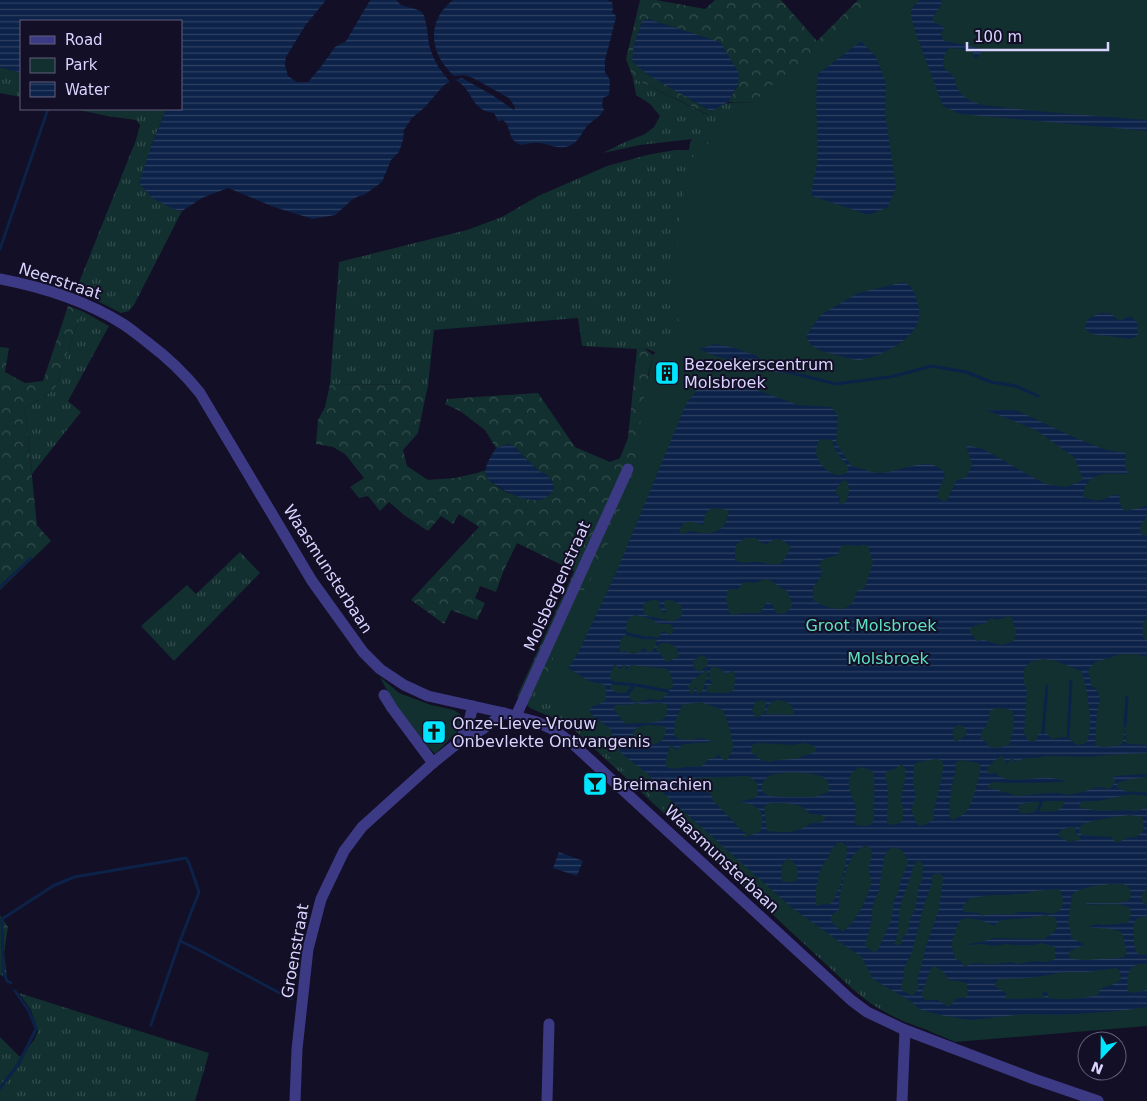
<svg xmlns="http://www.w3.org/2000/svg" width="1147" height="1101" font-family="'DejaVu Sans',sans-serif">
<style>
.grass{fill:url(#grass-tufts)}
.forest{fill:url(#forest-crowns)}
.park{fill:#12302f}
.water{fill:url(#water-rules);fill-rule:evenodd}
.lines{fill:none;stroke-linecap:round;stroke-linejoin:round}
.stream{stroke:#0c2248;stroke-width:3}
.minor{stroke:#3d3a85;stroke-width:11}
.labels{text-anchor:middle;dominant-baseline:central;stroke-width:4;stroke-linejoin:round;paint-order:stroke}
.street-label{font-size:16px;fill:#d9d4ff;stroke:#130f26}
.poi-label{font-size:16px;fill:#d9d4ff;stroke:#130f26;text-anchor:start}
.park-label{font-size:16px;fill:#5fe0c0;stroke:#130f26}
</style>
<defs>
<pattern id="grass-tufts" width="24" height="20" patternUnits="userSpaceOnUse" patternTransform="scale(1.25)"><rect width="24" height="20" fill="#12302f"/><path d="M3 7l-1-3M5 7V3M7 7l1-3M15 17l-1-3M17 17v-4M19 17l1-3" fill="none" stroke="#344d4e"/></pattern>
<pattern id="forest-crowns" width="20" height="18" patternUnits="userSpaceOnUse" patternTransform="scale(1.25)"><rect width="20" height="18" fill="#12302f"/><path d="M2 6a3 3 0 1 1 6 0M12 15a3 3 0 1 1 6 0" fill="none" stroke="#344d4e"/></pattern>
<pattern id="water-rules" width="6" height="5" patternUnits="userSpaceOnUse" patternTransform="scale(1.25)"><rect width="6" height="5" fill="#0c2248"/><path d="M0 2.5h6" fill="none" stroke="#2f4163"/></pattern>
</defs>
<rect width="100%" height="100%" fill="#130f26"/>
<!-- grass -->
<g class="grass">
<path d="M0,67L21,73V97L0,93Z"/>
<path d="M633,78L708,115C720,99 738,103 756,103L690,334L671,358L644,348L637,349L582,346L578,318L434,330L428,385L330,384L339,262L467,230L502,217L538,196L607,166L647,155L675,150H689L690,143L692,139L640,145L603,153L623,143L645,134L654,127L660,116L650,104L636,95Z"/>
<path d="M74,109H162L166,110L151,146L173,209L182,211L134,305L129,311L121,313L76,290L136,140L140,125L136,120L107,116Z"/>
<path d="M82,311L109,326L68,401L81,412L32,474L25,408L55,389Z"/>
<path d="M240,552L260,573L174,661L141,626L187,585L196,594Z"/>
<path d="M523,683L537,686H554L901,1011L943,1034C920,1029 898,1020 878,1008C866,1001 855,991 845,982L569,725L530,708L517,696Z"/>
<path d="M19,993L209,1053L195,1101H0V1037L20,1057L34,1040L38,1031L31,1010Z"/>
</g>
<!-- forest -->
<g class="forest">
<path d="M640,0H656L705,9L715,0H781L817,41L858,0H920L755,103L728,102L738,85L720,43L648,19L688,98L711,111L709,115L633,78L626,59Z"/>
<path d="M68,306L82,311L55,389L25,408L37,525L51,541L0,590V347L9,348L5,372L25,383L43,381Z"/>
<path d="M644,348L653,355L648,375L665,394L554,686H537L523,683L574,571L517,543L503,572L496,592L480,586L475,598L485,603L477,620L451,610L444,624L411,600L479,527L459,514L453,524L441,516L428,531L404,515L389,502L380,511L368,496L359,498L350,487L364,478L345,454L333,447L316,444L318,420L325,407L330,384L428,385L418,433L403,450L407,466L428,480L455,478L477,473L486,470C486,482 499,487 508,493L554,488L553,483L547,475L539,471L524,457L515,447L509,444L496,448L485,430L460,411L445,404L447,399L538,393L575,447L610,462L620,458L628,438L637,349Z"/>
<path d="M0,915L8,927L4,953L7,977L0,975Z"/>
</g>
<!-- park -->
<g class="park">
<path d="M886,0H1147V1026L955,1042L931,1032L917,1024L882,1002L847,976L797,929L719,859L581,730L559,706L551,685L554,644L601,561L638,461L637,447L644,397L653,355L665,340L674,335L686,334L669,303L678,239L677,234L690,160L770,87L861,13Z"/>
<path d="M380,677L399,693L431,705L454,710L461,715L463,721L460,729L435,754C413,730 394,706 380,677Z"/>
</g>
<!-- water -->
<g class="water">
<path d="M0,0H326L305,26L286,57L285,65L288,76L297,82H308L320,68L335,47L346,41L369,2L371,0H396C398,1 400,5 402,5C409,9 418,7 423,14C427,20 428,40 430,48C434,62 441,71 450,82L444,85L425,107L412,118L404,130L403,140L399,152L391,160L382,182L364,195L359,196L353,199L335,215L313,219L274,207L228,188L202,198L182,211L173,209L152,198L139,183L151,146L166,110L162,109H181V21H21V73L0,67Z"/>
<path d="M453,0H607L612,2L613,8L612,13L615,14L616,18L605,60V72L610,80L609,95L603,98L602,105L604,110C598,119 594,119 587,126C582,132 578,143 569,146C559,150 549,144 539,143C532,142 526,145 520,145L512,139L507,124L503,120L498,121L494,113C489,112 483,111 479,107C470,99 469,87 455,80L462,78L492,95L514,110L515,107L509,98L473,78L464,75L454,76C430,54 425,22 453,0Z"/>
<path d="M920,0H942L941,5L932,19C935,24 940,24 944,28L941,34L942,38L945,41L975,47L984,50L976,58H974L973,52L970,50L950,48C944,52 943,60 943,67L954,77L957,88L962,95L971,101L982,105L1047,112L1147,120V131L960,114L943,106L915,31L911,16L912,8Z"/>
<path d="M648,19L720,42L739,73L738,85L728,102L711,111L648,75L632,61L634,44L642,21Z"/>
<path d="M861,41L876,57L886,83L885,113L896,187L888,207L869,215L812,196C811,184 817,173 817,161C819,132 814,103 818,74Z"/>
<path d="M904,282C913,288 913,289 917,300C919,307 920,315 918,322C912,341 878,358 859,360C851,360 841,356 833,354C820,351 811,349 806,336L819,317L827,311L858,293Z"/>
<path d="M1099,313H1110L1119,321L1130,316L1137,322L1138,336L1130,339L1092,334L1085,329L1087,320Z"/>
<path d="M715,344L735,348L757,356L771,367L779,370L784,371L782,374C755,364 724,362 699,349Z"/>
<path d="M725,380L757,390L798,405L831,407L838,415L836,443L851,466C860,468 870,472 878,473C898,474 933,451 945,475C943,479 937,493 937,498L943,501H947L956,481L966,477L972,465L966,445L983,449L1045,484L1067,487L1083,480L1075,458L1036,430L986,410H1016L1069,435L1106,450L1126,453L1125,468L1129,474C1108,473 1085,470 1083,497C1090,499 1097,502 1104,499C1111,497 1109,494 1119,495L1121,508L1126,511L1147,506C1147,509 1147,512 1147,515C1144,524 1137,523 1142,535H1147V617L1143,623V637L1147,640V657L1135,654H1121L1096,662L1090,667L1087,673L1090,676L1091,686L1094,687L1098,693L1100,698L1097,713L1095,745C1103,749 1113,746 1121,745L1123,742L1125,726L1126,743L1131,744L1147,745V753L1107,755L1090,757L1045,756C1036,760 1025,755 1016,762H1014V759H1011L1008,763H1006L1003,757L1001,756C995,761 989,763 987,771L990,774L995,773C1012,789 1044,770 1066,782L1018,783L992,782L988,786V788L1000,790V793L1006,792L1016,796L1048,793H1058L1067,795L1079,793L1098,787L1110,789L1115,783V780L1112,778L1115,776L1147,774V777L1131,779L1117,783V788L1131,793L1132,794L1098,801H1086L1081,802L1079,806L1080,808L1100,811L1124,810L1135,811L1144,809L1147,806V888C1141,894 1139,901 1147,906V917C1135,916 1133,921 1134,932C1134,941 1133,947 1139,955L1147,954V964C1128,962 1126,976 1128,992L1134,993L1147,990V1007L1119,1011L1061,1015L1025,1014L971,1020L940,1015L919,1009L912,1002L873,979L861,956L851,950L791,907L661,791L649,775L621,753L610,729L591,714L590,708L605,701L606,690L605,685L589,681L568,668L578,653L616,573L686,404L703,382ZM824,439L832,440L835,450L848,467V471C836,482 821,468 817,456C815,451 817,446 819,440ZM846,480C851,490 849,494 845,503L839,504L840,499L835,492C838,486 839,482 846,480ZM720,508L729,511C727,527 718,535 702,533C698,533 694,531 690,531C687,532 685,533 682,534L679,532C683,518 692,521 703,525C706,511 705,509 720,508ZM746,538H756L761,543L767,544L774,539L782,540L791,547L785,558L780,564C771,565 767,563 759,562C750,561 744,565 735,560C735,547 734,543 746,538ZM863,544L868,546L873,563L864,589C854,590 857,593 854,600C845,616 825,607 813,600V587C820,580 824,574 819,565C821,557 831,558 838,555L840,548L843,545L861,546ZM765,579L772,581L779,587L787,591L791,600L792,607L784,614L776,613L772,604L767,602L760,613H743L731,615C727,608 724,596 729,589L737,590L744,582L755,583ZM654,600L660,601L659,606L664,614L666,611L664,605L666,600C684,599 690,620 670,621L645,615L643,611L644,604L648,601ZM635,615L652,619L655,622L661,624H670L673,628V631L670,635L664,631L661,633L659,638L648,636L645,638L649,640L655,639L657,641L654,649L651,652H647L645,648L642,649L640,652L633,654L625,651L621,652L619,649C619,642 621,638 627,634C626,626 625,618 635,615ZM1009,616L1012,618L1016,631L1015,639L1012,642L1001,645L984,640L977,641L969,631C974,624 978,625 986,623L991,618L997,620ZM662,643H668L676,647L679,656L668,662C662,659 662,653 656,650L657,646ZM702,655C707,657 708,660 707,666L699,672L695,669L693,665L695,659ZM1043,659L1056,661L1081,671C1087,687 1093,721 1088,738C1088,740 1086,742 1084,744L1076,745C1067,736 1065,736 1052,739L1046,733L1040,732L1035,742C1029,742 1027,739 1024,734L1027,691L1024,682V669L1030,662ZM614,665H616L619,669H621L623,665H625L626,670L631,665L667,669C672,674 673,681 673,687L668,690V694L660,700L649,699L639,702L631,700L628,693H617L610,688L613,681L610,676ZM712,666L721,669L726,674L732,671L735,672L734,674L735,678L734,689C729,696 718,692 710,693L706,691L707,686L712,684V682L708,679C710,675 710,669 712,666ZM706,670L708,671V673L703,690L700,693L697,695L696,684L693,694L691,695L688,686L692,681ZM760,700L765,701L766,704L764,712L760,717H755L752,710L755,702ZM777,700C785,700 793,704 794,712L793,715L766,714C766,708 770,701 777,700ZM700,702L723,710C727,720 733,737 733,748C732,752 729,756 727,760C722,760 721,758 719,754L715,758L708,759C701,771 696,765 685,767C679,768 675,770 668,768L665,764L670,745L674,746V749L676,750L684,744L714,742C710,741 705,738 702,738C692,738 683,744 674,735L675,723L682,705ZM637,703C647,706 658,700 667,705C667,709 667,714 665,717C661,725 634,722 626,724L624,722H623L617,713L613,709V707L617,705H626ZM996,708L1008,709L1013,712C1016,723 1012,734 1009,745L997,748L989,747L987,743L981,739C980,731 984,730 987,724C989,720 989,716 990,711ZM647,725L663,726L665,727L666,733C665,734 664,737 663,739C659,745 651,744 645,745L639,741L634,740C631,728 637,727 647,725ZM959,725C964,726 969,731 965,736C963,738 958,740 956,742C951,737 952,731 956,726ZM759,743L792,745L805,743L814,746L816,749L815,752L794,759L776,760L770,762L761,760L751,752L752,745ZM936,759L941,760L943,762V767L942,776L934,810V819L924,825L919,826L916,822L911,810L916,797L913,782L914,765L918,762ZM960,760L978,763L981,766C978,779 974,801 966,812C962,816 957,818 952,820L949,817L951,789L956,769L955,763ZM902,764L905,768V779L901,799L903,808V820C898,825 893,826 887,823L888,790L885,774L889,770L895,769ZM861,767L871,770L874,773C874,781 875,800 873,806C875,816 876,827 863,826C860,826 857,826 855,824C853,820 857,813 856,808C852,793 839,775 861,767ZM783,773C795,773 836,770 828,792L814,797H780L770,796L764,793L761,787C765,776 771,774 783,773ZM748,776C759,783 760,785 756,798L738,802C746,802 760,806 762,815C763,820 761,826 761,831L746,837H743L747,832H744L739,828L732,820L713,801L712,796L710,793C703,792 693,789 692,782L694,779L696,778ZM1050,801H1063L1065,804C1056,815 1051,810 1039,812L1037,810C1033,813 1025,814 1020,813L1018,808L1020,805L1025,803ZM770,803C783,803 802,802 810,814L821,815L826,817C820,826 819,821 812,823C808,825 804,828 800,829C790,834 778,832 767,831L764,806ZM1130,815L1143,817L1144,829C1138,839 1135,836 1126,838C1122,840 1120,842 1115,843L1112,837L1082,835L1079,832L1080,826C1092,819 1116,817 1130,815ZM1073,827L1075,828L1076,833L1081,839L1080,840L1069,842L1058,836C1059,829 1067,828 1073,827ZM841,842L847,846L846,863L840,886L833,901L830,904H823L817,906L816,905C815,893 817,877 822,866C823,864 825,862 827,860C831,852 831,845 841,842ZM866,845L872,850C873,857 869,862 869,869C869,874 872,879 871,884C868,897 855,925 843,931C838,929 828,922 832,915C832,915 838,910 839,910C838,896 846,862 856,852C859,849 862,847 866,845ZM893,847L902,850L907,859L908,863L901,880L898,893L894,900L893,908L891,920L878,950L874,952L866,947L865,944L870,929L873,905L879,890L884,858L887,851ZM788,859C797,862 797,868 798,877L795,882C790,881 788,883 782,881L781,879C784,869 777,867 788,859ZM917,861H920L923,866L922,880L919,886L915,909L909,921L908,932L902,938L901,944L896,945L894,944L898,934L899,912L902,900L911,876L913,867ZM938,873L941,874L943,878L939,909L926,946L921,967L917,980L919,987L914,995H911L901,990L905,966L912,952L924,905L932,883V877L934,874ZM1110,884H1123L1130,888L1131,897L1128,901L1118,903H1087L1085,905L1115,904L1130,907L1131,915L1128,923L1103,925L1097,924L1088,927C1100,929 1110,927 1121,932C1125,939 1124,945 1127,953L1124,957L1119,958L1085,960L1071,959L1069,955L1070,951L1082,946L1084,944L1071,938L1070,927L1068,924L1071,901L1073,899L1071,896C1080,886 1098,886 1110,884ZM1059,889C1063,896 1066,905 1059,911C1051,916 1047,912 1040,912C1035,912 1024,912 1020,912C1017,912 1016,914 1012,914C1002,915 991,913 981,916L979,913L965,912L963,910V906L970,898L992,895H1009L1012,894H1024L1034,891ZM1046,915L1056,918L1057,927L1055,931L1045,939L994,938L981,942L963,945L982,944L993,946L1007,944L1013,945H1033L1041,943L1055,947V959L1047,962L1034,961L1018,964L1011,962L994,964L972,963L967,966L964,967L963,963L957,960C951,952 950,941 956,932L955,930C957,927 959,922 962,919C968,916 989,922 994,926L1000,920L1029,918ZM935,966L943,972L949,980L964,982L967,984L968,992L967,996L964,998H957L949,1007C945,1005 941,1001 937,1000C929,999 928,1004 921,995L931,968ZM1117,968C1131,986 1104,984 1100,990C1099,991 1099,993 1099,994C1088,999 1060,1000 1048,998V993L1044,991L1042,995L1045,996L1044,998L1005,999L1007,994L998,988L995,987C994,984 996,981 999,979L1029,978L1055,974L1063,972H1088Z"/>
<path d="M509,444L515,447L524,457L539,471L547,475L553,483L554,488C545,510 514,497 499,487C494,484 487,480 486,473C484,465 492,455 496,448Z"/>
<path d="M559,852L583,861L577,876L553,868Z"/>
</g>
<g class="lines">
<!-- stream -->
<g class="stream">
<path d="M0,249L48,109"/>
<path d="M784,371L836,384L849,382L890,377L932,366L966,372L991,382L1016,386L1038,396"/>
<path d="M0,587L31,558"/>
<path d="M627,634L645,638"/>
<path d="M613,683L636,685L668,691"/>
<path d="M628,693L634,685"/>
<path d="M1125,726L1127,697"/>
<path d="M1043,733L1047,686"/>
<path d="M1068,738L1071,681"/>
<path d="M1131,793L1147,794"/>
<path d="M1038,811L1041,802"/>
<path d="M180,941L195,948L291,999"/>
<path d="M11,983L7,981L3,971L2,919L53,886L74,877L186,858L189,863L199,892L180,941L151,1025"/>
<path d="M0,1088L18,1065L36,1029L29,1011L15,991"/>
</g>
<!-- minor -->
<g class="minor">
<path d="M0,279C42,287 86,301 123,324C131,329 139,336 147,342C167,357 185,374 200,393L312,581L363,652L380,669L404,685L428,696L504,713L537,722L554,730L573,744L851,1000L867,1012L905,1030L1034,1079L1098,1101"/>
<path d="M384,695L392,708L433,763"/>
<path d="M516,716L628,469"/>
<path d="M460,740L468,725L473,706"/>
<path d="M295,1101L297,1049L308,949L321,899L344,851L362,827L433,763L459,742L483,729L504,713"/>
<path d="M547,1101L549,1024"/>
<path d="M902,1101L905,1030"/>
</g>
</g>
<!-- icons -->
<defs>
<symbol id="building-square" viewBox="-11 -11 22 22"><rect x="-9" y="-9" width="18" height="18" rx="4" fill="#00e5ff" stroke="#130f26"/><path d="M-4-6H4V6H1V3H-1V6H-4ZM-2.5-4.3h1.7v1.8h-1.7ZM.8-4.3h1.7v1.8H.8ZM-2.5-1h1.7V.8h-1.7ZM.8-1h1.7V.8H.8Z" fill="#111"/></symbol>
<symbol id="church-square" viewBox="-11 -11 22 22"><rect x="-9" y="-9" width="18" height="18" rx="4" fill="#00e5ff" stroke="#130f26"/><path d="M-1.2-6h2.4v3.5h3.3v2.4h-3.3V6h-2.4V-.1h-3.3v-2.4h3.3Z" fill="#111"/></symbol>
<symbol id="bar-square" viewBox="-11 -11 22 22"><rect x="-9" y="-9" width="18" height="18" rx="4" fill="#00e5ff" stroke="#130f26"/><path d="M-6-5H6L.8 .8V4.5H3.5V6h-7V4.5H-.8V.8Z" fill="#111"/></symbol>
</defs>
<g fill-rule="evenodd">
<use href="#building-square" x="653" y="359" width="28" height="28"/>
<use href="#church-square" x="420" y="718" width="28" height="28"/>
<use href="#bar-square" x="581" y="770" width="28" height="28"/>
</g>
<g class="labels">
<!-- street labels -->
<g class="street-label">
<text transform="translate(60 281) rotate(18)">Neerstraat</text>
<text transform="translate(328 569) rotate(57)">Waasmunsterbaan</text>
<text transform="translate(557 586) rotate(-66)">Molsbergenstraat</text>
<text transform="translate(722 859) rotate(43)">Waasmunsterbaan</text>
<text transform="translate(295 951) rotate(-80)">Groenstraat</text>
</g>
<!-- poi labels -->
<g class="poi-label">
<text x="684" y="364">Bezoekerscentrum<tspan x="684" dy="18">Molsbroek</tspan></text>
<text x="452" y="723">Onze-Lieve-Vrouw<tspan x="452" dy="18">Onbevlekte Ontvangenis</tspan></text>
<text x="612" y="784">Breimachien</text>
</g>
<!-- park labels -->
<g class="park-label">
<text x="871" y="625">Groot Molsbroek</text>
<text x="888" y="658">Molsbroek</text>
</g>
</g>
<!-- legend -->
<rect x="20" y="20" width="162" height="90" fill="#130f26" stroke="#625e7d"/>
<rect x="30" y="36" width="25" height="8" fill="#3d3a85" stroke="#625e7d"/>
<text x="65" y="45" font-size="15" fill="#d9d4ff">Road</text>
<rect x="30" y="58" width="25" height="15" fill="#12302f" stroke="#625e7d"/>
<text x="65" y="70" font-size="15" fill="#d9d4ff">Park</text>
<rect x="30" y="82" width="25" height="15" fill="url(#water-rules)" stroke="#625e7d"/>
<text x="65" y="95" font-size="15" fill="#d9d4ff">Water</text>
<!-- north arrow -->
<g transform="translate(1102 1056) rotate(202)"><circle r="24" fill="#130f26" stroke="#625e7d"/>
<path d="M0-4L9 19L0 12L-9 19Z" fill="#00e5ff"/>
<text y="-8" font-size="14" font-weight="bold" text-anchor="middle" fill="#d9d4ff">N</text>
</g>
<!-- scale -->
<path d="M967 42v8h141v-8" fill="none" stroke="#d9d4ff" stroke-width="2.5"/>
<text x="974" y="42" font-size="15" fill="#d9d4ff" stroke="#130f26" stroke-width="4" paint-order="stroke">100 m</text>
</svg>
